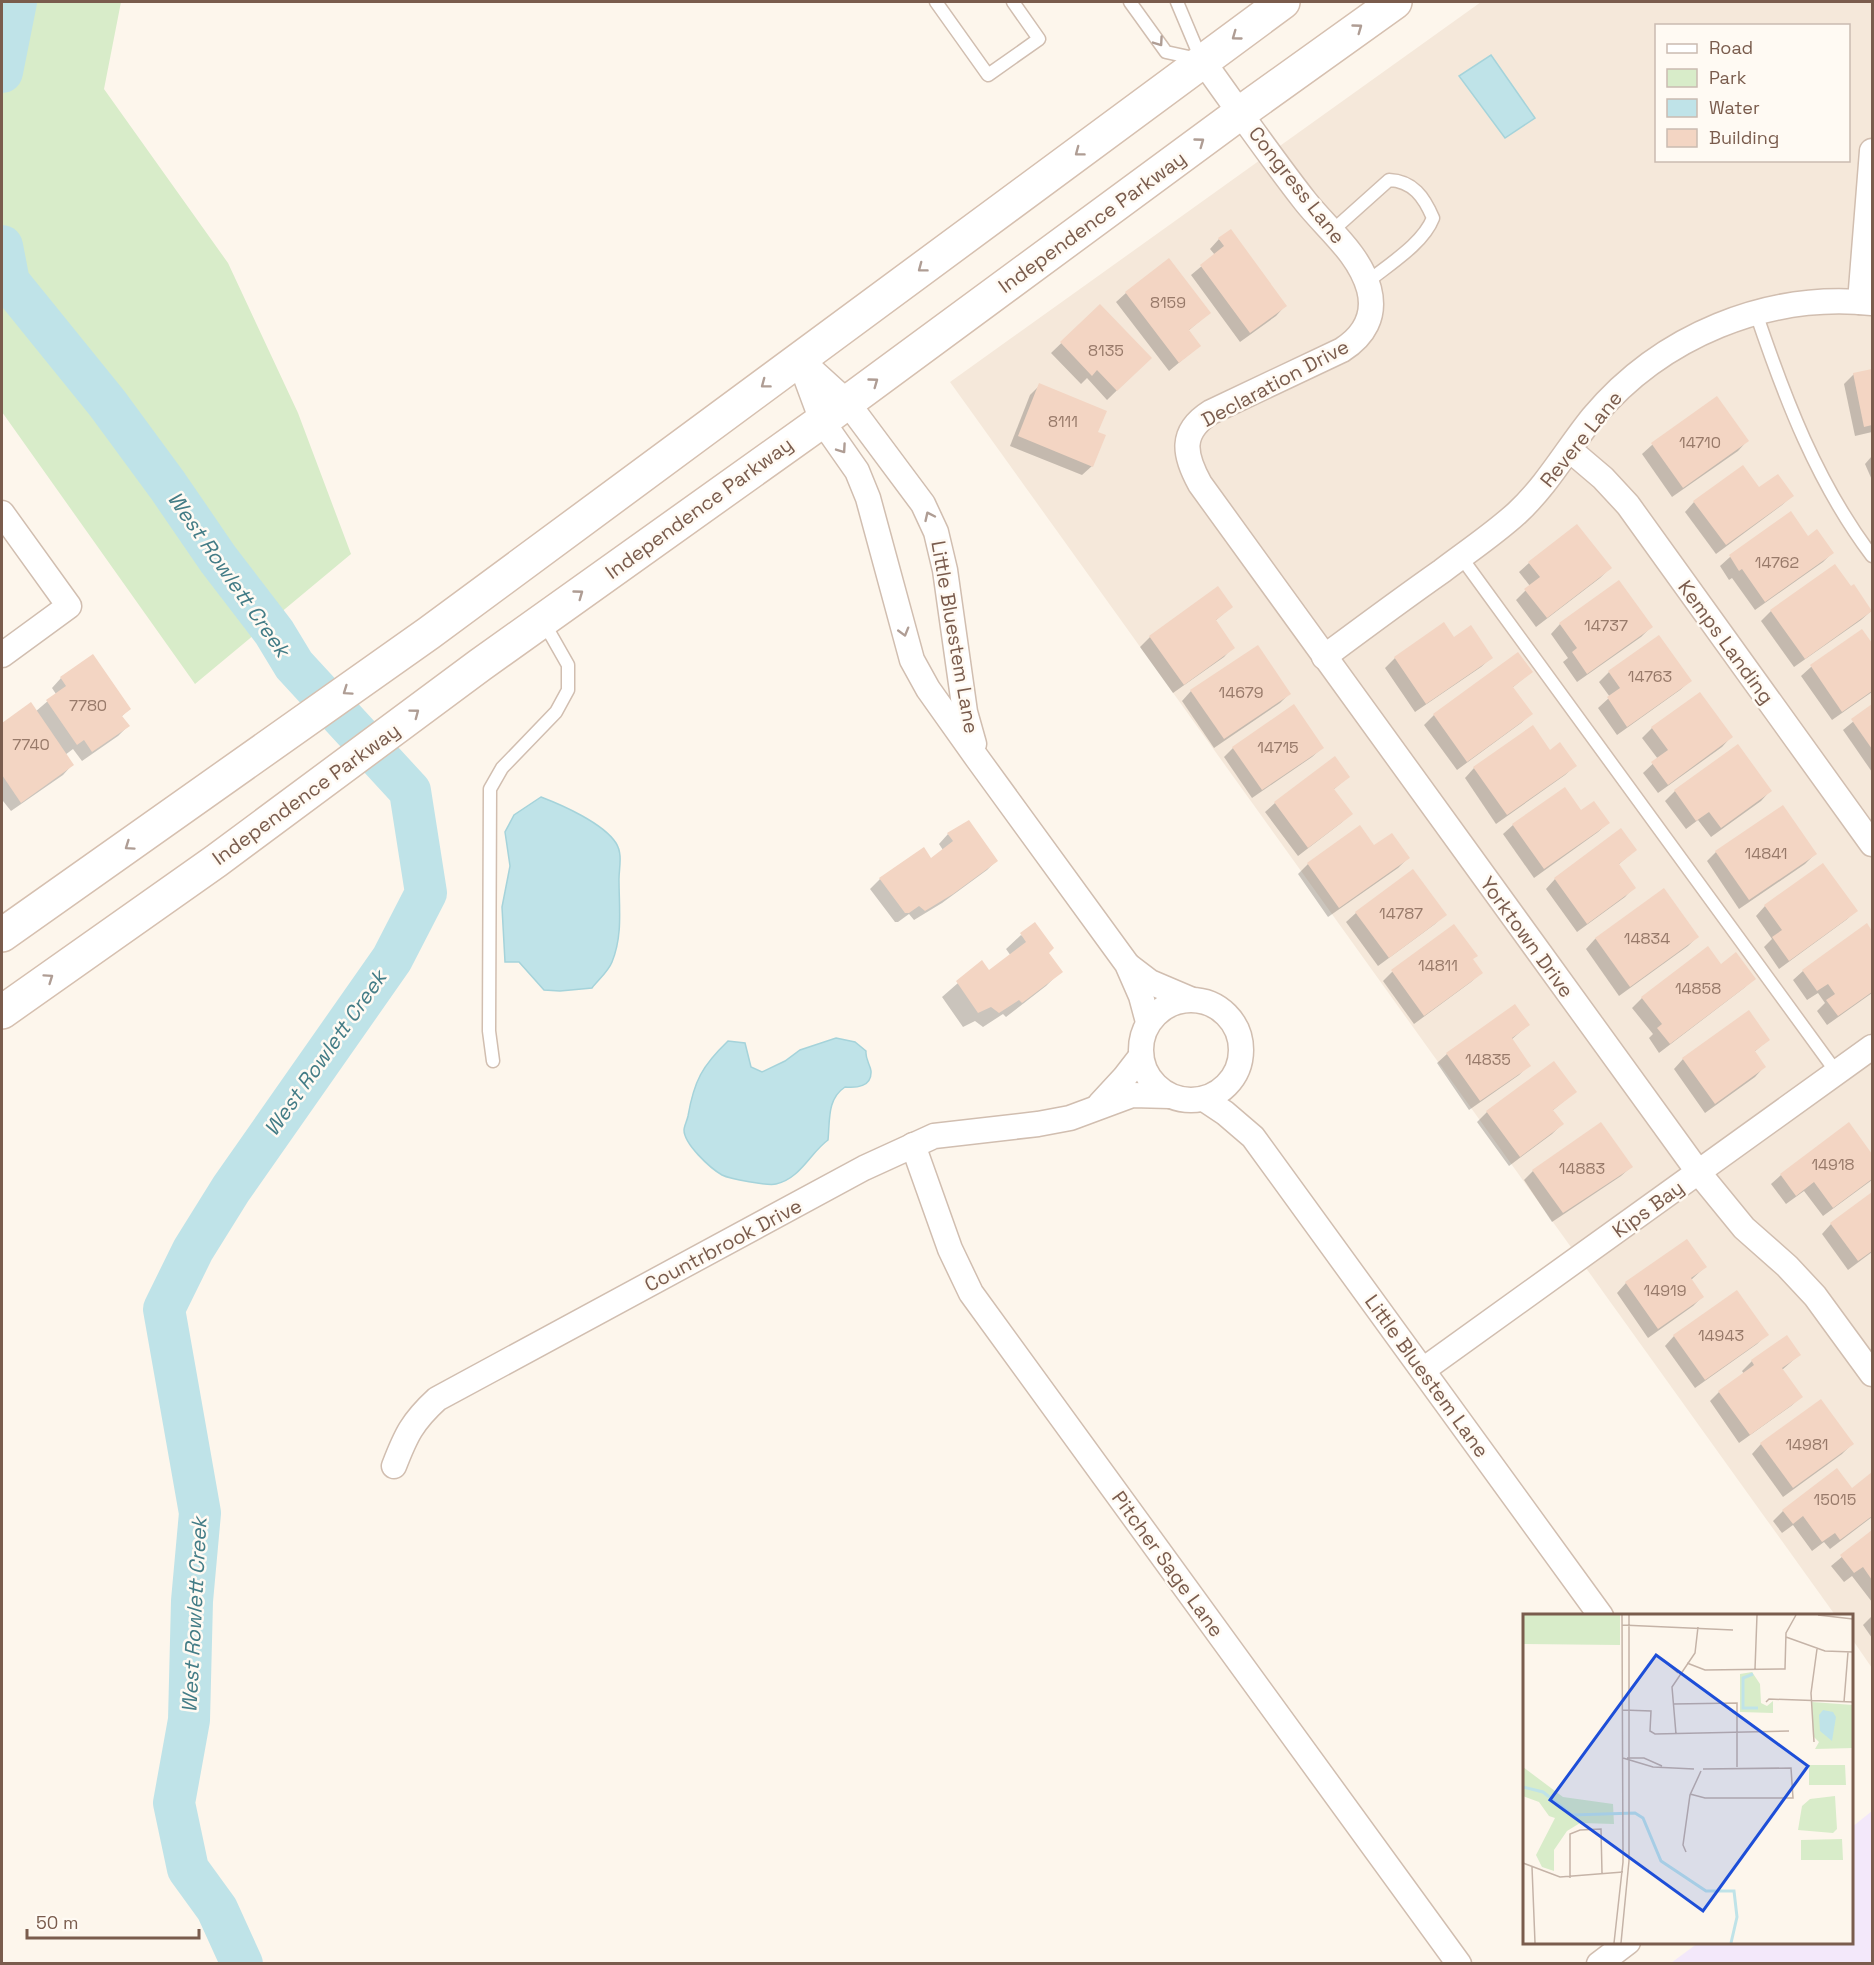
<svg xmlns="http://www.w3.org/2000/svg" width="1874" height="1965" font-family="'Space Grotesk',sans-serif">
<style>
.residential{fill:#f5e8da;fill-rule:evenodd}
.education{fill:#f3e8fa}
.green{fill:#d8ecc9}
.water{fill:#bfe3e8;stroke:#a5d3da;stroke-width:1.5}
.shadow{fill:#0003}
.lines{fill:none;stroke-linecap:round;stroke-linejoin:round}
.river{stroke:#bfe3e8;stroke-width:42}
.building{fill:#f3d5c3}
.lane-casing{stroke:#d1beb0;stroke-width:15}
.street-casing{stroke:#d1beb0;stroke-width:27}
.secondary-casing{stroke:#d6c0b0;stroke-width:36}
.lane{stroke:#fff;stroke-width:12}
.street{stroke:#fff;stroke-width:24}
.secondary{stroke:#fff;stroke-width:33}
.oneway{stroke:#af9d94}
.labels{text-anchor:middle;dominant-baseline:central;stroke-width:5;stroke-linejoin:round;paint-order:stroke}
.number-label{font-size:16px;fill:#987a6a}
.street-label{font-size:20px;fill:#7a5c4d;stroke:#fffaf3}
.water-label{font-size:21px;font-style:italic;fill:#437c86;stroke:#fffaf3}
.inset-river{fill:none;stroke:#bfe3e8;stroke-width:3}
.inset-road{fill:none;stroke:#c5b3a7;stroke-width:1.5}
.view{fill:#1d4ed8;fill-opacity:0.15;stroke:#1d4ed8;stroke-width:3}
.inset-edge{fill:none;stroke:#7a5c4d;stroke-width:3}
</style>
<rect width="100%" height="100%" fill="#fdf6ec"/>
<!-- residential -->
<path class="residential" d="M1481,2H1872V1668L1852,1639V1616L1835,1615L950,382ZM1656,26H1848V160H1656Z"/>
<!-- education -->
<path class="education" d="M1872,1811V1963H1671L1698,1943L1852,1942V1827Z"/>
<!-- green -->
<path class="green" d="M2,2H121L104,89L228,263L298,413L351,554L195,684L2,412Z"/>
<!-- water -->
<g class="water">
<path d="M1491,55L1535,118L1505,138L1459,76Z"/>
<path d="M541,797C562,805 603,823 616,843C623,854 619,868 619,879C619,908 623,935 612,962C608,972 598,980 592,988L560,991L544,990L519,962H505L502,907L510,866L505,832L514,815Z"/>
<path d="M836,1038L855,1042L866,1051C865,1059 870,1064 871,1071C872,1087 856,1088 845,1087C827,1099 830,1120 828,1140C810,1153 801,1178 776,1184C768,1186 730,1179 722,1175C710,1168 684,1144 684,1130C684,1126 687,1121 688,1116C694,1081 702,1066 728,1041L745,1043L751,1067L762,1072L785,1061L800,1050Z"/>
</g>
<!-- shadow -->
<g class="shadow">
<path d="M1219,239L1285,306L1276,316L1240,342L1191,275L1215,255L1210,249Z"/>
<path d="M1126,293L1209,313L1188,331L1199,346L1169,371L1116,302Z"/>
<path d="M1100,306L1150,358L1107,400L1087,378L1081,384L1051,353Z"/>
<path d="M1872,370V432L1855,436L1844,384L1854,374Z"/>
<path d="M1040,385L1096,433L1092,466L1082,475L1010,446L1030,395Z"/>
<path d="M1717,398L1747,441L1738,451L1672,497L1642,454L1652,445Z"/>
<path d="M1872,456V480L1865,464Z"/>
<path d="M1759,489L1792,496L1782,505L1716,554L1685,512L1694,502Z"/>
<path d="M1791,514L1808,538L1832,553L1823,562L1755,610L1732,578L1729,580L1720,566L1730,557Z"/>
<path d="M1529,563L1610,568L1600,578L1536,627L1516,600L1530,586L1519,572Z"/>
<path d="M1218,588L1231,607L1215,621L1233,647L1224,657L1173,693L1140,647L1150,637Z"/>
<path d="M1771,611H1871L1861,620L1794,667L1761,621Z"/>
<path d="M1444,624L1454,639L1491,658L1481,667L1415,712L1385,668L1395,658Z"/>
<path d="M1560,624L1651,627L1641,637L1577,682L1563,662L1568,658L1551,634Z"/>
<path d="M1862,632L1871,645L1872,644V692L1832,720L1801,676L1811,667Z"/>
<path d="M1659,637L1690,681L1680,690L1617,735L1598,708L1610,697L1599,682L1609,672Z"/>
<path d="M1517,654L1531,672L1512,688L1531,714L1521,723L1457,770L1424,725L1434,715Z"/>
<path d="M61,678L129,709L121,717L128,726L118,736L82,761L73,749L65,755L72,765L63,775L11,811L3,801L2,803V725L30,705L35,712L56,694L52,688Z"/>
<path d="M1191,691L1289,694L1280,703L1214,748L1182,701Z"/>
<path d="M1872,706V772L1843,730Z"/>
<path d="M1652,728L1731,737L1722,747L1658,793L1643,773L1658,759L1642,738Z"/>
<path d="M1233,748H1322L1312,757L1252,798L1224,757Z"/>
<path d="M1549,752L1575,766L1565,775L1496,824L1465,778L1474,768Z"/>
<path d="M1348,777L1333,790L1351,814L1341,823L1298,856L1265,812L1275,803Z"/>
<path d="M1675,791H1770L1761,801L1711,837L1698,820L1686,829L1665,801Z"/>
<path d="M1608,823L1598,832L1534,878L1503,834L1513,825Z"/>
<path d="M1359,827L1374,847L1408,858L1398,868L1328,917L1298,874L1308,864Z"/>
<path d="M948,834L996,861L987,870L942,903L914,920L909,914L898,922H895L870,889L880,879L923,849L931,860L943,850L939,844Z"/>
<path d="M1635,850L1618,865L1634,887L1625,897L1577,932L1546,889L1555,879Z"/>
<path d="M1716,852L1815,854L1805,864L1739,909L1707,861Z"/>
<path d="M1664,890L1697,937L1688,946L1619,996L1586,949L1595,939Z"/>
<path d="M1765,906L1856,911L1846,920L1779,969L1764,947L1772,939L1756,916Z"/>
<path d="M1356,913L1445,914L1435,924L1378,966L1346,922Z"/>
<path d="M1867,925L1872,934V993L1827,1025L1817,1011L1825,1003L1818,993L1807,1000L1793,980L1803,971Z"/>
<path d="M1021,935L1047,953L1061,971L1046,986L1006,1017L1003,1014L983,1027L975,1021L963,1027L942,997L982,962L989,972L1011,956L1006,949Z"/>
<path d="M1472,960L1481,973L1471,982L1414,1024L1383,981L1392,972Z"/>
<path d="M1721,966L1754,979L1744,988L1659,1053L1649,1038L1653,1034L1632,1008L1642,998Z"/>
<path d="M1528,1025L1511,1040L1529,1065L1519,1075L1469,1110L1437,1063L1447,1054Z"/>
<path d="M1768,1040L1754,1052L1764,1067L1755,1077L1705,1113L1674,1069L1683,1059Z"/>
<path d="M1554,1063L1575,1092L1552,1111L1562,1124L1552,1134L1509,1166L1477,1122L1487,1112Z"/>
<path d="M1848,1124L1872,1157V1180L1823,1216L1804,1191L1786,1204L1771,1184L1781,1175Z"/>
<path d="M1631,1167L1621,1176L1552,1222L1524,1180L1533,1171Z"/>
<path d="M1872,1194V1252L1848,1270L1822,1234L1831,1224Z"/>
<path d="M1705,1267L1691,1280L1702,1297L1693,1306L1648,1338L1617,1293L1626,1283Z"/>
<path d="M1767,1334L1757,1344L1695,1388L1665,1346L1674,1336Z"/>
<path d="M1786,1337L1799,1355L1782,1370L1801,1397L1791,1406L1739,1443L1710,1401L1719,1392L1744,1374L1742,1371L1752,1361Z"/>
<path d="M1761,1444H1852L1842,1454L1783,1497L1752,1454Z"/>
<path d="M1837,1470L1852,1490L1872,1474V1517L1830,1549L1824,1542L1812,1551L1793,1525L1782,1533L1773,1521L1783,1511Z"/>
<path d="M1872,1532V1602L1852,1576L1844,1582L1831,1566Z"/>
<path d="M1872,1616V1638L1863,1625Z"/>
</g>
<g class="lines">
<!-- river -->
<g class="river">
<path d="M2,72L16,2"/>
<path d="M2,246L9,282L107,403L168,486L218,559L274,632L294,665L410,791L426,893L392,959L231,1189L193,1250L164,1309L200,1513L192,1601L189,1720L174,1803L188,1869L217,1909L242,1964"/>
</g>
</g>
<!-- building -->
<g class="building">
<path d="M1231,229L1287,306L1250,333L1200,265L1224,246L1218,238Z"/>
<path d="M1169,258L1211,313L1189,330L1201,346L1179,363L1125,292Z"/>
<path d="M1100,304L1152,358L1117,391L1097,370L1092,376L1060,342Z"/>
<path d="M1872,369V425L1864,427L1853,373Z"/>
<path d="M1039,383L1107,411L1098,432L1106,435L1093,467L1018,436Z"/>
<path d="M1717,396L1749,441L1683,488L1651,443Z"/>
<path d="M1743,465L1759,487L1778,474L1794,496L1726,545L1693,501Z"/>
<path d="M1791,511L1808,536L1817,529L1834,553L1765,602L1742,569L1739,571L1729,555Z"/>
<path d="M1577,524L1612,568L1547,618L1524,589L1540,577L1528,562Z"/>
<path d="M1835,564L1851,586L1854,584L1872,611L1805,659L1770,610Z"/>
<path d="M1619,580L1653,627L1587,674L1572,652L1577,648L1559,623Z"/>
<path d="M1218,586L1233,607L1216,620L1235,648L1184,685L1149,636Z"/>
<path d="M1444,622L1454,637L1471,625L1493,658L1426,704L1394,657Z"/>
<path d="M1862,629L1872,643V691L1842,712L1810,665Z"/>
<path d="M1659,635L1692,681L1627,727L1607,697L1620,688L1608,671Z"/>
<path d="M1258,645L1291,694L1224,739L1190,690Z"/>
<path d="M1518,652L1533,672L1513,687L1533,714L1467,762L1433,714Z"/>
<path d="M93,654L131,709L122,716L130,726L92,752L84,740L77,745L46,700L66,686L60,677Z"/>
<path d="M1700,692L1733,737L1668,785L1651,762L1668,750L1651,727Z"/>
<path d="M31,702L74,765L21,803L2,775V723Z"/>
<path d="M1294,704L1324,748L1262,790L1232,747Z"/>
<path d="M1872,704V749L1851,719Z"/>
<path d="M1533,725L1550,750L1560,742L1577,766L1507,815L1473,767Z"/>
<path d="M1738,744L1772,791L1721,828L1709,812L1696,821L1674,790Z"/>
<path d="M1335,756L1350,777L1334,789L1353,814L1308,848L1274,802Z"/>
<path d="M1565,787L1581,810L1594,801L1610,823L1544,869L1512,824Z"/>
<path d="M1783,805L1817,854L1749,900L1715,851Z"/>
<path d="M969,820L998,861L953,894L925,911L919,906L909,913H905L879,878L924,847L931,858L953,841L947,833Z"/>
<path d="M1360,825L1374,845L1392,833L1410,858L1339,908L1307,863Z"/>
<path d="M1621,828L1637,850L1619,864L1636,888L1587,924L1554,878Z"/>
<path d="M1823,863L1858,911L1789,961L1772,937L1782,930L1764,905Z"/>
<path d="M1413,869L1447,915L1389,958L1355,912Z"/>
<path d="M1664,888L1699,937L1630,987L1595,938Z"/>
<path d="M1035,922L1054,948L1049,953L1063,972L1022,1003L1019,1000L999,1013L991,1007L978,1013L956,981L982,960L989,970L1026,942L1020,933Z"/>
<path d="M1867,923L1872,931V992L1838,1016L1826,1000L1835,994L1828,984L1817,991L1802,970Z"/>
<path d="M1454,924L1478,956L1473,959L1483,973L1424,1016L1391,970Z"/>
<path d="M1708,946L1721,964L1736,952L1756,979L1670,1044L1657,1028L1662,1024L1641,997Z"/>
<path d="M1515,1004L1530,1025L1512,1038L1531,1066L1480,1101L1446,1053Z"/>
<path d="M1749,1010L1770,1040L1755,1051L1766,1067L1715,1104L1682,1058Z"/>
<path d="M1554,1061L1577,1092L1553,1110L1564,1124L1520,1157L1486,1111Z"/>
<path d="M1601,1122L1633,1167L1563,1213L1532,1170Z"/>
<path d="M1849,1122L1872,1154V1179L1833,1208L1814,1182L1796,1196L1780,1174Z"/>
<path d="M1872,1192V1251L1858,1261L1830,1223Z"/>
<path d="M1687,1239L1707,1267L1691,1278L1704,1297L1658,1329L1625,1282Z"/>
<path d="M1737,1290L1769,1335L1705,1380L1673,1335Z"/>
<path d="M1787,1335L1801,1355L1782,1368L1803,1397L1750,1435L1718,1391L1754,1365L1751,1360Z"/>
<path d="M1821,1399L1854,1444L1793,1488L1760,1443Z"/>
<path d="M1837,1468L1852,1488L1872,1472V1516L1840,1540L1835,1533L1822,1542L1803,1516L1793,1524L1782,1510Z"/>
<path d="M1872,1530V1580L1863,1567L1854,1573L1840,1555Z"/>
</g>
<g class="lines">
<defs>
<g id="lane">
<path d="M936,2L988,75L1039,39L1013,2"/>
<path d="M1130,2L1166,52L1198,59"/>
<path d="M1177,2L1201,59"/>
<path d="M1332,231L1389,180C1413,181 1424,197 1433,218C1423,244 1388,265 1366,283"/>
<path d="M1756,313C1785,399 1817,483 1872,556"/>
<path d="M1461,557L1837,1073"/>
<path d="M493,1061L489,1031L490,789L502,768L556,712L568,690V665L543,621"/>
</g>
<g id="street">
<path d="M1202,60C1236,107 1269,155 1305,201C1327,229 1359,253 1369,289C1376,316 1364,336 1342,350L1211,412C1179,432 1184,455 1200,484L1699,1173L1744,1228L1787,1266L1815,1296L1872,1374"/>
<path d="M1860,302L1872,151"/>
<path d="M799,359L822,421L857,471L868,498L912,660L928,689L977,758L1127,964L1141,996L1148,1022"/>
<path d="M803,362L847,402L923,504L936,532L945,570L965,712L974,744"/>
<path d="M1570,450L1603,478L1628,505L1872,844"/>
<path d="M2,513L69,606L2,655"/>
<path d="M1324,657C1363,628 1402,599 1442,571C1467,552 1494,534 1517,513C1548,484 1567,449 1593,417C1661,336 1767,292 1872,303"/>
<path d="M1129,966L1150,982L1190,999"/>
<circle cx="1191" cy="1050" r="50"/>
<path d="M1204,1099L1225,1113L1253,1137L1601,1616"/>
<path d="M1100,1104L1124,1078L1141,1056"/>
<path d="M913,1145L950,1249L971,1293L1459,1964"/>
<path d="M1423,1370L1872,1047"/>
<path d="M394,1466C406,1435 412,1422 437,1399L864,1168L934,1136L1038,1124L1070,1118L1132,1095L1170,1096"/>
<path d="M1599,1964L1628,1942"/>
</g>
<g id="secondary">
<path d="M2,935L429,633L1283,2"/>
<path d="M2,1012L216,861L480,665L822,421L1240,113L1395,2"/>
</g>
</defs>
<!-- lane casing -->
<use href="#lane" class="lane-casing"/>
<!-- street casing -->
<use href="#street" class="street-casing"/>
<!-- secondary casing -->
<use href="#secondary" class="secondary-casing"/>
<!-- lane -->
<use href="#lane" class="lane"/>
<!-- street -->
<use href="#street" class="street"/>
<!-- secondary -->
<use href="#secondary" class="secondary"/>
</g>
<!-- one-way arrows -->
<defs><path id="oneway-chevron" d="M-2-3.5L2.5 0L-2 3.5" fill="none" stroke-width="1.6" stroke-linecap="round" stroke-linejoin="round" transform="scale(1.5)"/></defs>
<g class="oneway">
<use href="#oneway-chevron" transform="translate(1358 28) rotate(-36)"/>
<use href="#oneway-chevron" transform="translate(1236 36) rotate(144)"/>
<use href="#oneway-chevron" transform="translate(1159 42) rotate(55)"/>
<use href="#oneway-chevron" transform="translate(1200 142) rotate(-36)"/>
<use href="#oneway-chevron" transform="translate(1079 152) rotate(143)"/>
<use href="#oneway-chevron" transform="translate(922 268) rotate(143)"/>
<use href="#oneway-chevron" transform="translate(874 382) rotate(-36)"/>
<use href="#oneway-chevron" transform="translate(765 384) rotate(143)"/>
<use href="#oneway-chevron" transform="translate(842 449) rotate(55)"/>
<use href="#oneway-chevron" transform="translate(929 516) rotate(-115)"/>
<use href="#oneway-chevron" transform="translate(579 594) rotate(-36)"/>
<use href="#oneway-chevron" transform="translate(904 632) rotate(74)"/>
<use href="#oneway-chevron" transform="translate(347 691) rotate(145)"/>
<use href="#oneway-chevron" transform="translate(415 713) rotate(-37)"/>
<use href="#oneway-chevron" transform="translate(129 846) rotate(145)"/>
<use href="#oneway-chevron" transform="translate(49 978) rotate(-35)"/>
</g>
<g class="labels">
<!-- number labels -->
<g class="number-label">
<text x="1168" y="302">8159</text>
<text x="1106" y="350">8135</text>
<text x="1063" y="421">8111</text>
<text x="1700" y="442">14710</text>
<text x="1777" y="562">14762</text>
<text x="1606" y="625">14737</text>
<text x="1650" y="676">14763</text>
<text x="1241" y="692">14679</text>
<text x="88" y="705">7780</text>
<text x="31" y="744">7740</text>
<text x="1278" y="747">14715</text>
<text x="1766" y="853">14841</text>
<text x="1401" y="913">14787</text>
<text x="1647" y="938">14834</text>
<text x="1438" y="965">14811</text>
<text x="1698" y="988">14858</text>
<text x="1488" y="1059">14835</text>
<text x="1833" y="1164">14918</text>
<text x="1582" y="1168">14883</text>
<text x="1665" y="1290">14919</text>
<text x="1721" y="1335">14943</text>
<text x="1807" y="1444">14981</text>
<text x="1835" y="1499">15015</text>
</g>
<!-- street labels -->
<g class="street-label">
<text transform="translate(1297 185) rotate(52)">Congress Lane</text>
<text transform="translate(1092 222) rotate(-36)">Independence Parkway</text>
<text transform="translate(1275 383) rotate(-28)">Declaration Drive</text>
<text transform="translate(1581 439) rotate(-51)">Revere Lane</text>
<text transform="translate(699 508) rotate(-36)">Independence Parkway</text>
<text transform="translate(955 637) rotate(80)">Little Bluestem Lane</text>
<text transform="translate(1726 642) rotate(54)">Kemps Landing</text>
<text transform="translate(306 794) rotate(-36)">Independence Parkway</text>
<text transform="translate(1527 937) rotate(54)">Yorktown Drive</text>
<text transform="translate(1648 1209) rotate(-36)">Kips Bay</text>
<text transform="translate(723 1245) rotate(-28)">Countrbrook Drive</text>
<text transform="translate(1427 1376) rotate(54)">Little Bluestem Lane</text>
<text transform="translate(1168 1564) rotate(54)">Pitcher Sage Lane</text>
</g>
<!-- water labels -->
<g class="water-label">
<text transform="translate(229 574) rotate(55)">West Rowlett Creek</text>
<text transform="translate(325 1053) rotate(-55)">West Rowlett Creek</text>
<text transform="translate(194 1615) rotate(-87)">West Rowlett Creek</text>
</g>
</g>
<!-- overview -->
<g transform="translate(1523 1614)">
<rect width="330" height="330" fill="#fdf6ec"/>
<path d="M0,1H97V31L0,30ZM229,58L237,70L238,89L244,92L250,87V99L217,98V60ZM289,88L330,91V134L292,135L296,128L290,122ZM286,151H322L323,171H286ZM0,153L40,183L90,190L91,210L57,209L44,217L31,236V257L19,253L13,241L32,204L26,202L16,188L0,182ZM312,182L314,215L310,219L275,216L279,192L287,185ZM319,225L320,246H278V226Z" fill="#d8ecc9"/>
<path d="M300,96L310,98L313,103L309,127L297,117L296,101Z" fill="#bfe3e8"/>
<path class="inset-river" d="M230,60L220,64V94H235M0,173L20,178L49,201L112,199L120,204L138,247L183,277H211L214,303L208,329"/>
<path class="inset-road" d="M295,1L330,5M99,11L210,16M263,23L302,37L330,38M141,47L155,59M164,49L182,56L262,55L263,19L273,1M232,55L234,1M243,88L246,85L330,88M321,88L325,38M150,90L214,89V153M100,96L128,97L127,117L132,120L266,117M153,120L149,73L172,39L175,13M291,128L288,79L294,35M100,144L130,153L171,155M104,144H121L139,152M167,180L182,184H270L268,154L180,155M163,238L160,231L167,181L178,157M0,249L37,263L100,258M9,253L12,329M47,264V220L57,216L78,215L79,259M91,329L100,248L99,1M98,329L106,247V1"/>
<path class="view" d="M133,41L285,152L180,297L27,186Z"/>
<rect width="330" height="330" class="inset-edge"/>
</g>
<!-- border -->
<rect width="1874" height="1965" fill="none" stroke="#7a5c4d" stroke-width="6"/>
<!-- legend -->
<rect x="1655" y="24" width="195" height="138" fill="#fffaf3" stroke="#cabbb1" stroke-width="1.5"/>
<rect x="1667" y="44" width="30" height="9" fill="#ffffff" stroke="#cabbb1" stroke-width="1.5"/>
<text x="1709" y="54" font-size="18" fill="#7a5c4d">Road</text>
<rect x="1667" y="69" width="30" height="18" fill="#d8ecc9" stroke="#cabbb1" stroke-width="1.5"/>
<text x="1709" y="84" font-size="18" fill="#7a5c4d">Park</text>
<rect x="1667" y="99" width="30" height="18" fill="#bfe3e8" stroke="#cabbb1" stroke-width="1.5"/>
<text x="1709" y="114" font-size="18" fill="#7a5c4d">Water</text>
<rect x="1667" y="129" width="30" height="18" fill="#f3d5c3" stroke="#cabbb1" stroke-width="1.5"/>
<text x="1709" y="144" font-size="18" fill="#7a5c4d">Building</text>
<!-- scale -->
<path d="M27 1929v9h172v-9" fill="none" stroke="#7a5c4d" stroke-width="3"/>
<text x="36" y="1929" font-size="18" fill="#7a5c4d" stroke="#fffaf3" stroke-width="4.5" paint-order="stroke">50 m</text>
</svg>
